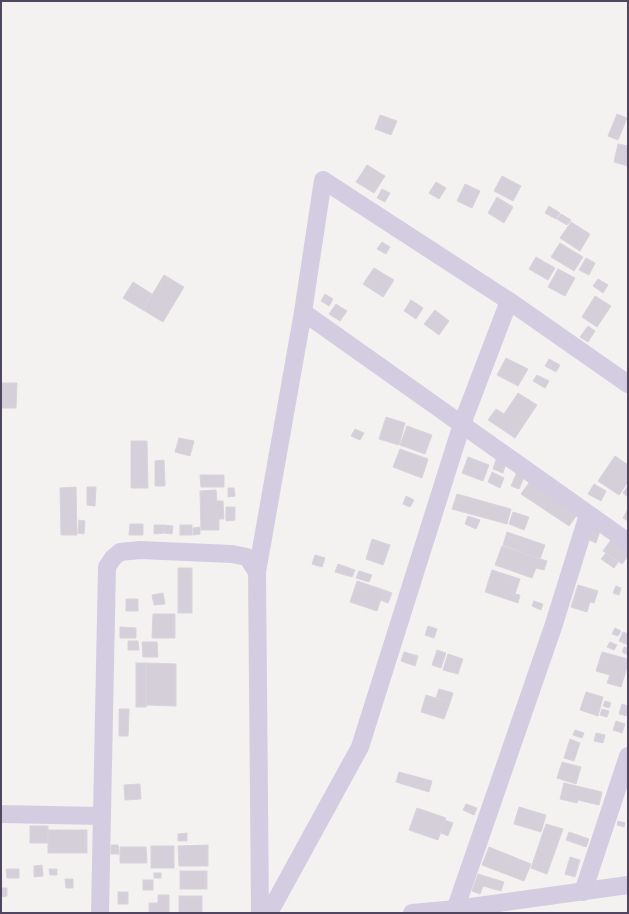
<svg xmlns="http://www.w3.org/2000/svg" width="629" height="914" font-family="Raleway,sans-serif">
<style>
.building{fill:#d4cfd9;stroke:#d9d3dc}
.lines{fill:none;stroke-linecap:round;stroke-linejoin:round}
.minor{stroke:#d4cde1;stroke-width:18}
</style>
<rect width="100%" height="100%" fill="#f3f2f0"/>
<!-- building -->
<g class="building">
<path d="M617,114L627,118L618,140L608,136Z"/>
<path d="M380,115L397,121L391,135L375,129Z"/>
<path d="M618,144L628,146V166L614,162Z"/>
<path d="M367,165L385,176L374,193L356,182Z"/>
<path d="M502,176L521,186L513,201L494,191Z"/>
<path d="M436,182L446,188L439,199L429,193Z"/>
<path d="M465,184L480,191L472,208L457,201Z"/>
<path d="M382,189L390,193L385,202L377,198Z"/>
<path d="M497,197L513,207L504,223L488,213Z"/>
<path d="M549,206L560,213L556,219L545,213Z"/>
<path d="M561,214L571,220L567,225L557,219Z"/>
<path d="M571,222L590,234L580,251L560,238Z"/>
<path d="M382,242L390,247L386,254L377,249Z"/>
<path d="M560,243L583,257L574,271L551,257Z"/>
<path d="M536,257L555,268L548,280L529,269Z"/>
<path d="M586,258L595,263L589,275L579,270Z"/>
<path d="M374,268L394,280L383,297L363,284Z"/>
<path d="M558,269L575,278L565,296L548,287Z"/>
<path d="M164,275L184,287L163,322L143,310Z"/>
<path d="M598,279L608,285L603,293L593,286Z"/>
<path d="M133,282L152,294L143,310L123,298Z"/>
<path d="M325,294L333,299L329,306L321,301Z"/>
<path d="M595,296L611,306L597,327L582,317Z"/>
<path d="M411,300L423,308L416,319L404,311Z"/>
<path d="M336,304L347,311L340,321L329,314Z"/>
<path d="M435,310L449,321L439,335L424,324Z"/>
<path d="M588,326L595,331L588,342L580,337Z"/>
<path d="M506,358L528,369L518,386L497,375Z"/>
<path d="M549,359L560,365L556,372L545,366Z"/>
<path d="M537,375L549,381L545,388L533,381Z"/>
<path d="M1,383H17L16,408H1Z"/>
<path d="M518,393L537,405L515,438L488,420L496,409L504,414Z"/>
<path d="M386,417L405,423L399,445L379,439Z"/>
<path d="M407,426L432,435L425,454L400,445Z"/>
<path d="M355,429L364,433L360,440L351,436Z"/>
<path d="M179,438L194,441L190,456L175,452Z"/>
<path d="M131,441H147L148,488H131Z"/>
<path d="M400,449L428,459L422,478L393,467Z"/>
<path d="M615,456L628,465V482L619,495L598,481Z"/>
<path d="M468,457L489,465L483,481L462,473Z"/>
<path d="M497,457L507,460L503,473L493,469Z"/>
<path d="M164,460L165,486H155V461Z"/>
<path d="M492,472L504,478L500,488L488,482Z"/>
<path d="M517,472L525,475L519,489L511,486Z"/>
<path d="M200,475H224V487H201Z"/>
<path d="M531,480L579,512L569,526L521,494Z"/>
<path d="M594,484L606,491L601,501L588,494Z"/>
<path d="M628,486V497L623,493Z"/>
<path d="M76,487L77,535H61L60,488Z"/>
<path d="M87,487H96L95,506L87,505Z"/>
<path d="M228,488H234L235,496L228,497Z"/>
<path d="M216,490L217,501H223L224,519H219V530H201L200,491Z"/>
<path d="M457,494L511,509L507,524L452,509Z"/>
<path d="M406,496L414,500L410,507L403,504Z"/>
<path d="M226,507H235V520L226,521Z"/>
<path d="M628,509V521L623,518Z"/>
<path d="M513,512L529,517L524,530L509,524Z"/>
<path d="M468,516L480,520L476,529L465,524Z"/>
<path d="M79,520L85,521L84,534L78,533Z"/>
<path d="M130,524H143V535H129Z"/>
<path d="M154,525H164V533L154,534Z"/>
<path d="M164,525L173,526L172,534L164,533Z"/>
<rect x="180" y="525" width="12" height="10"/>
<path d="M591,525L601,528L596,543L587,539Z"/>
<path d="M200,527V534L193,535V528Z"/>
<path d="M507,532L545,545L540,559L503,545Z"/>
<path d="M613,537L628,547V556L622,564L603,551Z"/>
<path d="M372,539L390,545L383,565L366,559Z"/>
<path d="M502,546L547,561L544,570L536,568L532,578L495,565Z"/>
<path d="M606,553L618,562L614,568L601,559Z"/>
<path d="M315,555L325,558L322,567L312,564Z"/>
<path d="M338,564L355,570L352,577L335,572Z"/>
<rect x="178" y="568" width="14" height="45"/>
<path d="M492,570L520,579L515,594L520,595L518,603L485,592Z"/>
<path d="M359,571L372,575L369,582L356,578Z"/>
<path d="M357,581L384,590L377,611L350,602Z"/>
<path d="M578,585L598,591L594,603L590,602L587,612L571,607Z"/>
<path d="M616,586L621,588L619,595L613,593Z"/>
<path d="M384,590L392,593L388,603L380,600Z"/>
<path d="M163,593L165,604L154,605L152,595Z"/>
<rect x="126" y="599" width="12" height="12"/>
<path d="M534,601L543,604L541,610L532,606Z"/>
<path d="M153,614H175V638H152Z"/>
<path d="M428,626L437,629L434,638L425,635Z"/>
<path d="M120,627L136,628V638H120Z"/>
<path d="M615,628L621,631L618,636L612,634Z"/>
<path d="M623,632L628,634V645L619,641Z"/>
<path d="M128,641H138L139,650H128Z"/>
<path d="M142,642H157L158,657H143Z"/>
<path d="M610,642L617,645L614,650L607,647Z"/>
<path d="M624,647L628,648V655L622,652Z"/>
<path d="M437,650L446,653L441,668L432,665Z"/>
<path d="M404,652L418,656L415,666L401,661Z"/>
<path d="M602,652L628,659V664L621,687L607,683L610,675L596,671Z"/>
<path d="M448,654L463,659L458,674L443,670Z"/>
<rect x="136" y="663" width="10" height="44"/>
<path d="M146,663L176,664V706L146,705Z"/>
<path d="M439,689L453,693L450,703L436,698Z"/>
<path d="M586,692L603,697L598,716L580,710Z"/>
<path d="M426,695L450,703L444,719L421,712Z"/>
<path d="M605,701L611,703L609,708L603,706Z"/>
<path d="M622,704L628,706V716L619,714Z"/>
<path d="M119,709H129L128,736H119Z"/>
<path d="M602,709L609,711L607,717L600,715Z"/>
<path d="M616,721L625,724L622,733L613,730Z"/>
<path d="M575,730L584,733L582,738L573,735Z"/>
<path d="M596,733L605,735L603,743L594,741Z"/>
<path d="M570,739L580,743L574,761L564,758Z"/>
<path d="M562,762L581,767L576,784L557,778Z"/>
<path d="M399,772L432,781L429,792L396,782Z"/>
<path d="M564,783L602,792L599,805L578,800L577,803L560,799Z"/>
<path d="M140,784L141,799L125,800L124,785Z"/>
<path d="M466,804L477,808L474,815L463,810Z"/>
<path d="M519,807L546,815L541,832L514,824Z"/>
<path d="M417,808L446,818L438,840L409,830Z"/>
<path d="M445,820L453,823L448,836L441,833Z"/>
<path d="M618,821L625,823L624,827L617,825Z"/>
<path d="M546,824L563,829L547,874L531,868Z"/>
<rect x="30" y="826" width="18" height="17"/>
<rect x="48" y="830" width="39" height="23"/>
<path d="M569,832L589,839L586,847L566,840Z"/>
<path d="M187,833V841H178V834Z"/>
<path d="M111,845H118L119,854H111Z"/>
<path d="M208,845V866H179L178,846Z"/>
<rect x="151" y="846" width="23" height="22"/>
<path d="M120,847H146L147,863H120Z"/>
<path d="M489,847L531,864L524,881L482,865Z"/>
<path d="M570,857L580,860L575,877L565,874Z"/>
<path d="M42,865L43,876L34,877V866Z"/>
<path d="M6,869H19V878H7Z"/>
<path d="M49,869H57V875H50Z"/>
<rect x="180" y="871" width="27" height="18"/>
<rect x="154" y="873" width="7" height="5"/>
<path d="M478,874L504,882L501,891L483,886L480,894L472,891Z"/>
<path d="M65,879H73V888H66Z"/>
<rect x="143" y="880" width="10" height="10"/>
<path d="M1,888H7V896L1,897Z"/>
<rect x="118" y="892" width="10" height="12"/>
<path d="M158,895H169V913H149V903H158Z"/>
<rect x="179" y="896" width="23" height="17"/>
</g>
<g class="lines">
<!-- minor -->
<g class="minor">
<path d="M303,312L628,542"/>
<path d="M257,572L303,312L323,180L509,301L628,384"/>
<path d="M1,814L102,816"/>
<path d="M583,892L628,756"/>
<path d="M100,913L107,567L113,558L120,552L140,550L232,554L247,557L257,572L260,913"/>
<path d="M269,913L360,747L462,424L509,301"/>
<path d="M412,913L456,909L628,885"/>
<path d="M454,913L553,627L588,515"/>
</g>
</g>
<!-- border -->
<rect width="629" height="914" fill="none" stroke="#504660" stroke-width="4"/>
</svg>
